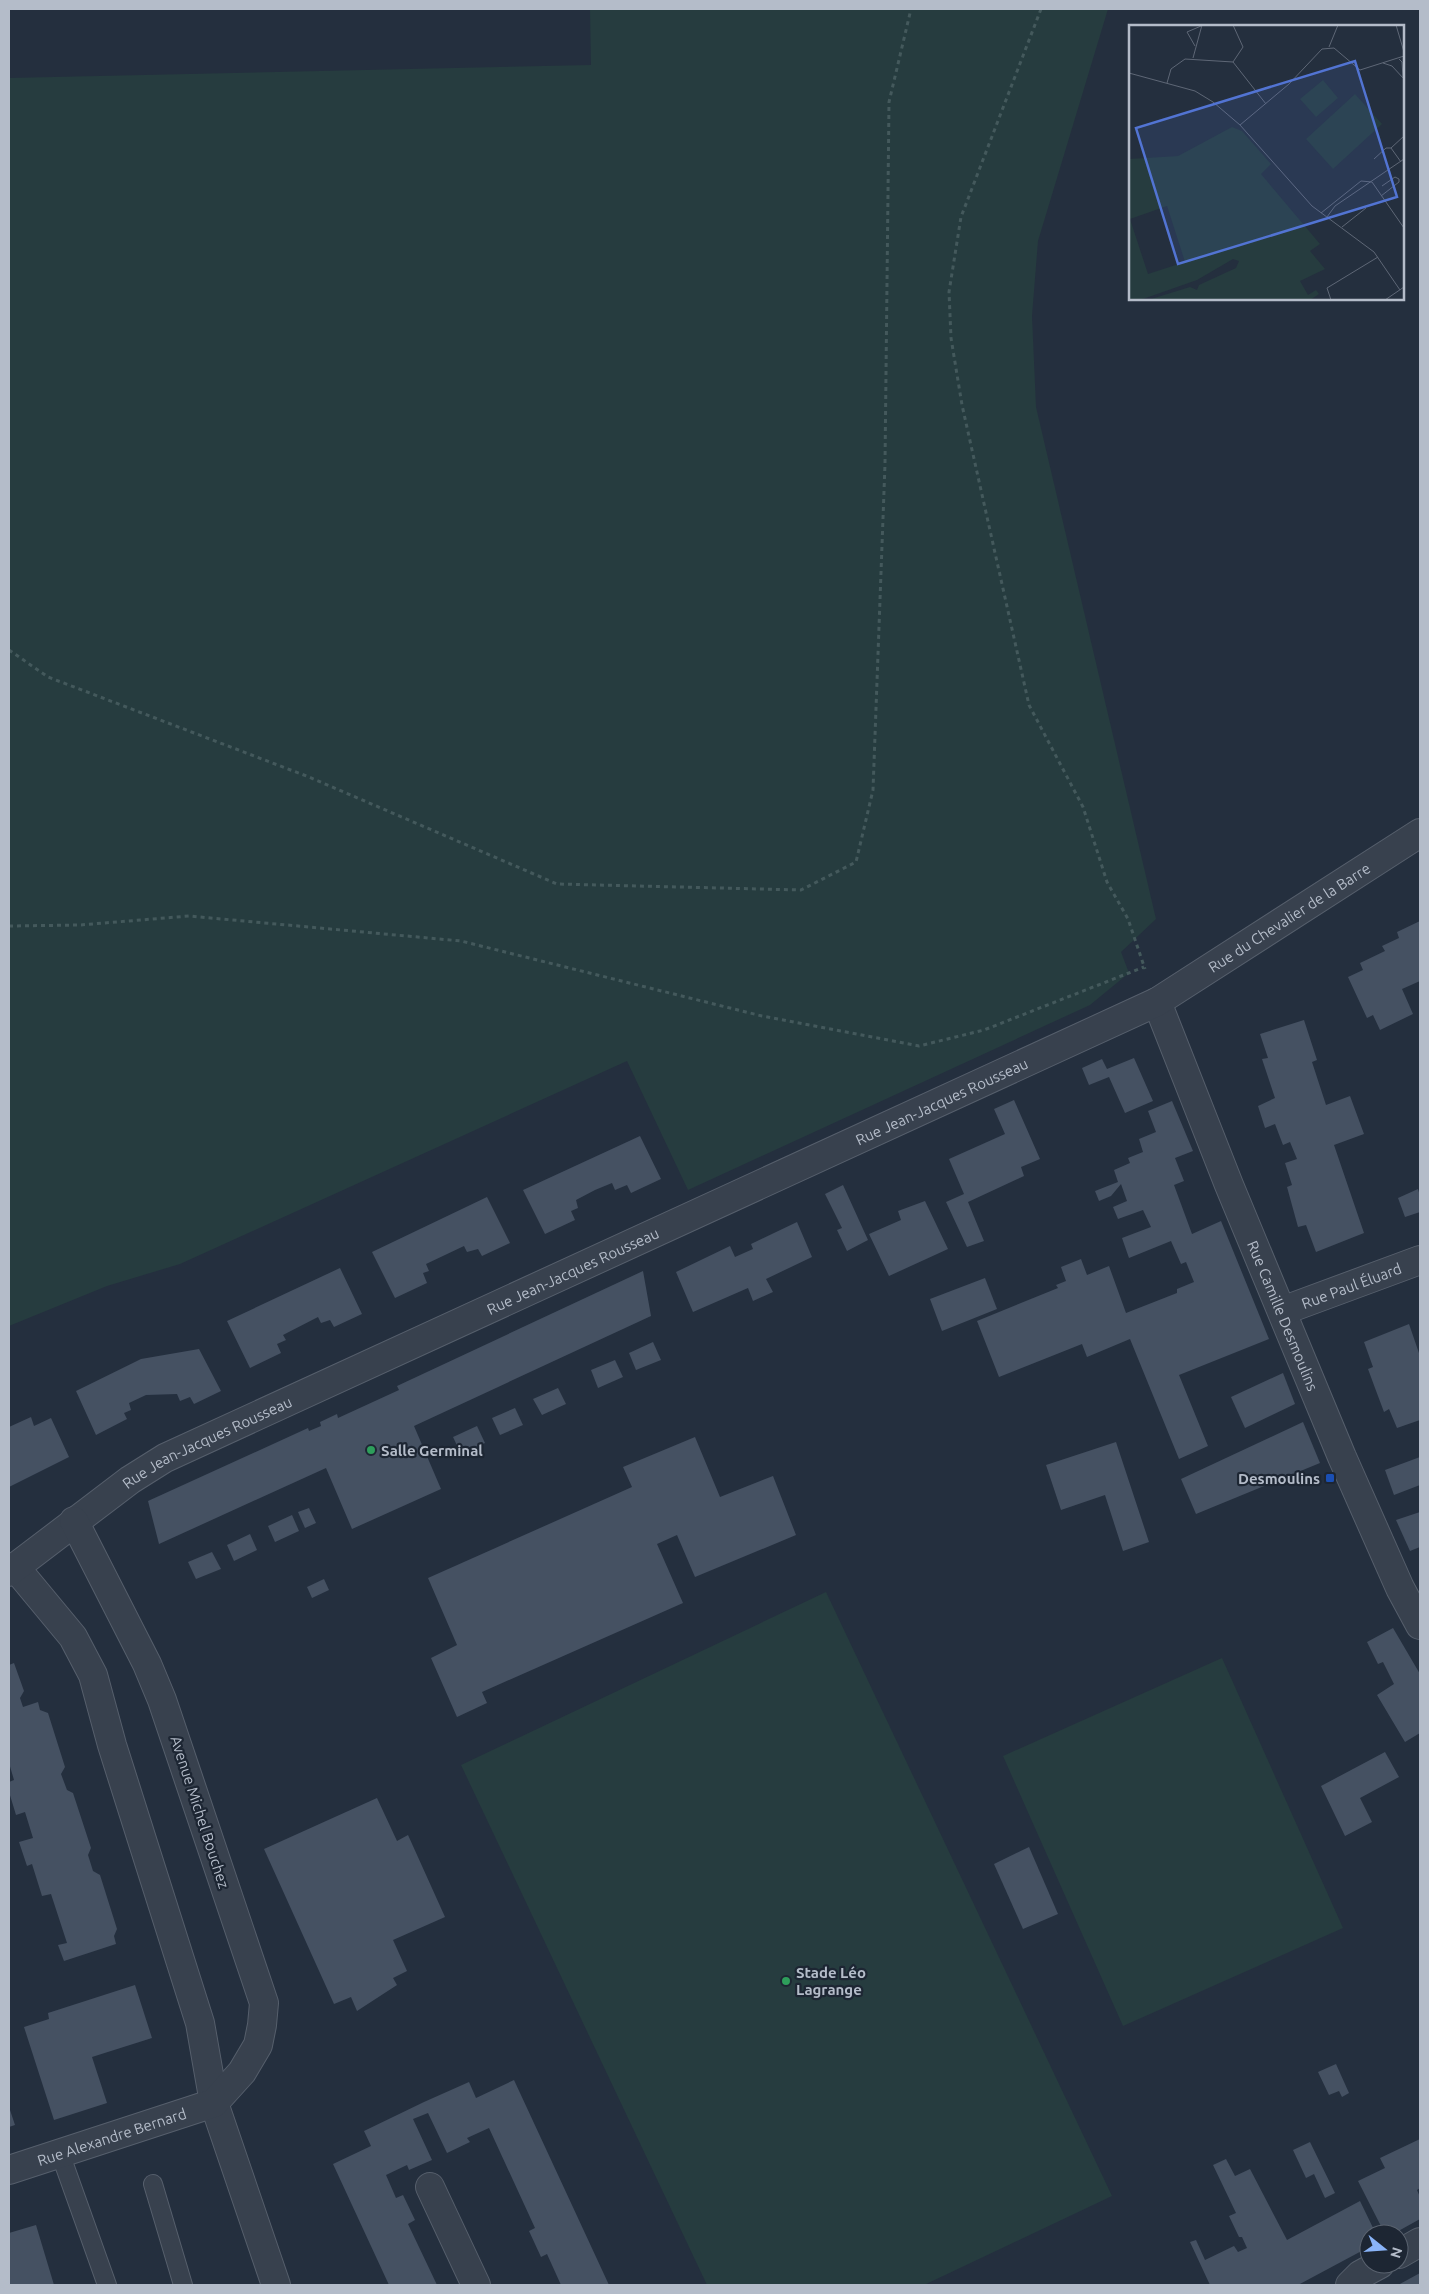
<svg xmlns="http://www.w3.org/2000/svg" width="1429" height="2294" font-family="Ubuntu,sans-serif">
<style>
.green{fill:#263c3f}
.building{fill:#455162}
.lines{fill:none;stroke-linecap:round;stroke-linejoin:round}
.service-casing{stroke:#565f6c;stroke-width:20}
.minor-casing{stroke:#565f6c;stroke-width:30}
.path{stroke:#44595c;stroke-width:3;stroke-dasharray:4 4;stroke-linecap:butt}
.service{stroke:#38414e;stroke-width:18}
.minor{stroke:#38414e;stroke-width:28}
.leisure-dot{fill:#2e9e5b;stroke:#1d2633;stroke-width:2}
.transit-dot{fill:#1a4fb4;stroke:#1d2633;stroke-width:2}
.labels{text-anchor:middle;dominant-baseline:central;stroke-width:4.5;stroke-linejoin:round;paint-order:stroke}
.street-label{font-size:15px;fill:#b4bcc9;stroke:#1d2633}
.poi-label{font-size:15px;font-weight:bold;fill:#b4bcc9;stroke:#1d2633;text-anchor:start}
.inset-road{fill:none;stroke:#5e6776;stroke-width:1}
.view{fill:#5274d3;fill-opacity:0.15;stroke:#5274d3;stroke-width:2.5}
.inset-edge{fill:none;stroke:#b4bcc9;stroke-width:2.5}
</style>
<rect width="100%" height="100%" fill="#242f3e"/>
<!-- green -->
<g class="green">
<path d="M590,9H1108L1038,241L1032,316L1036,407L1156,919L1121,952L1129,973L1090,1005L688,1190L627,1061L180,1264L107,1286L9,1326V78L591,65Z"/>
<path d="M826,1592L1112,2196L924,2285H707L461,1765Z"/>
<path d="M1222,1658L1343,1928L1123,2026L1003,1756Z"/>
</g>
<!-- building -->
<g class="building">
<path d="M1420,921V981L1402,989L1413,1014L1380,1030L1373,1015L1367,1018L1348,977L1363,970L1360,963L1385,951L1382,946L1399,938L1397,932Z"/>
<path d="M1304,1020L1317,1060L1312,1062L1326,1105L1350,1096L1364,1134L1334,1145L1364,1233L1316,1252L1306,1225L1298,1227L1287,1187L1292,1185L1285,1163L1297,1159L1290,1142L1283,1145L1275,1124L1265,1128L1258,1106L1275,1098L1262,1059L1268,1058L1260,1034Z"/>
<path d="M1134,1058L1153,1101L1125,1113L1109,1077L1089,1085L1082,1068L1102,1059L1107,1069Z"/>
<path d="M1014,1100L1040,1159L1021,1167L1024,1176L968,1202L984,1241L967,1247L946,1202L964,1194L949,1159L1005,1134L994,1109Z"/>
<path d="M1172,1101L1193,1151L1175,1158L1184,1181L1174,1185L1192,1234L1221,1221L1269,1339L1179,1375L1208,1446L1179,1459L1130,1339L1087,1357L1082,1344L999,1377L977,1321L1058,1288L1056,1285L1066,1281L1061,1267L1081,1259L1087,1275L1109,1266L1126,1313L1177,1293V1289L1194,1282L1186,1262L1181,1264L1171,1241L1129,1258L1122,1238L1151,1227L1143,1210L1118,1219L1113,1207L1127,1201L1121,1184L1111,1196L1099,1201L1095,1191L1118,1182L1114,1170L1130,1163L1128,1158L1143,1152L1139,1139L1156,1132L1148,1111Z"/>
<path d="M640,1136L661,1179L631,1193L627,1185L615,1190L612,1183L595,1190L576,1200L578,1208L571,1211L575,1220L545,1234L523,1190Z"/>
<path d="M843,1185L868,1240L847,1251L837,1230L842,1228L825,1194Z"/>
<path d="M1418,1189L1420,1196V1212L1405,1217L1398,1198Z"/>
<path d="M487,1197L510,1243L482,1256L478,1249L467,1252L464,1246L426,1264L429,1271L423,1273L427,1283L395,1298L372,1252Z"/>
<path d="M925,1201L948,1249L889,1276L869,1234L901,1220L898,1211Z"/>
<path d="M797,1222L812,1257L766,1279L773,1292L753,1301L748,1288L693,1312L676,1272L730,1246L735,1257L753,1249L751,1244Z"/>
<path d="M340,1268L362,1314L334,1327L330,1320L321,1323L318,1317L283,1335L286,1340L277,1344L281,1353L250,1368L227,1321Z"/>
<path d="M643,1271L651,1316L414,1426L441,1489L352,1529L326,1468L159,1544L148,1501L308,1428L309,1431L321,1426L320,1422L337,1414L338,1418L399,1390L397,1386Z"/>
<path d="M985,1278L997,1309L942,1331L930,1299Z"/>
<path d="M1409,1324L1420,1356V1420L1397,1428L1389,1409L1384,1412L1375,1388L1368,1369L1373,1367L1364,1342Z"/>
<path d="M653,1342L661,1360L636,1370L629,1353Z"/>
<path d="M199,1349L221,1391L194,1404L190,1397L180,1401L177,1394L146,1395L129,1403L131,1410L124,1413L127,1419L96,1435L76,1391L141,1359Z"/>
<path d="M615,1360L623,1377L598,1388L591,1370Z"/>
<path d="M1283,1373L1295,1404L1245,1428L1231,1397Z"/>
<path d="M558,1388L566,1404L542,1415L533,1399Z"/>
<path d="M515,1408L523,1425L500,1435L492,1418Z"/>
<path d="M31,1417L34,1426L51,1418L69,1457L9,1487V1427Z"/>
<path d="M1303,1422L1320,1463L1196,1514L1181,1479Z"/>
<path d="M477,1426L485,1443L461,1454L453,1437Z"/>
<path d="M695,1437L720,1497L773,1476L796,1535L695,1577L677,1535L657,1544L683,1603L482,1692L487,1703L457,1717L431,1658L457,1645L428,1578L632,1487L623,1467Z"/>
<path d="M1116,1442L1149,1542L1123,1551L1105,1495L1061,1510L1046,1465Z"/>
<path d="M1420,1457V1485L1394,1495L1385,1470Z"/>
<path d="M309,1508L316,1523L305,1528L298,1512Z"/>
<path d="M1420,1512V1547L1410,1551L1396,1520Z"/>
<path d="M292,1515L299,1531L275,1542L268,1526Z"/>
<path d="M250,1534L257,1550L234,1561L227,1545Z"/>
<path d="M212,1552L221,1569L196,1579L188,1562Z"/>
<path d="M324,1579L329,1590L312,1598L307,1587Z"/>
<path d="M1393,1628L1420,1674V1733L1405,1742L1377,1695L1394,1684L1383,1662L1378,1664L1367,1642Z"/>
<path d="M14,1663L24,1691L20,1698L23,1707L38,1702L40,1710L48,1713L65,1767L61,1774L67,1790L73,1793L91,1848L88,1855L93,1871L100,1875L117,1929L114,1936L116,1944L64,1961L58,1945L67,1943L51,1894L42,1896L32,1864L27,1866L19,1842L33,1838L25,1812L16,1815L9,1792V1782L14,1780L9,1763V1665Z"/>
<path d="M1385,1752L1399,1777L1360,1798L1372,1822L1345,1836L1321,1786Z"/>
<path d="M377,1798L397,1841L408,1835L445,1917L393,1940L407,1971L393,1978L397,1985L357,2011L351,1997L334,2004L264,1849Z"/>
<path d="M1029,1847L1058,1914L1023,1929L994,1864Z"/>
<path d="M135,1985L152,2038L92,2057L107,2103L54,2120L24,2027L49,2019L48,2013Z"/>
<path d="M1336,2064L1349,2093L1342,2097L1339,2091L1329,2095L1318,2072Z"/>
<path d="M514,2080L609,2285H561L547,2254L541,2257L529,2231L535,2228L489,2128L467,2138L470,2142L447,2153L428,2113L413,2119L432,2160L409,2170L407,2165L386,2175L396,2198L403,2195L415,2220L408,2224L437,2285H389L333,2164L371,2146L364,2131L424,2102L469,2082L476,2098Z"/>
<path d="M9,2107L15,2125L9,2127Z"/>
<path d="M1420,2139V2188L1417,2190L1420,2197V2219L1393,2234H1385L1358,2181L1385,2168L1380,2158Z"/>
<path d="M1310,2142L1335,2193L1325,2198L1314,2174L1306,2178L1293,2150Z"/>
<path d="M1226,2159L1235,2176L1250,2169L1287,2240L1360,2201L1376,2234H1369V2247L1298,2285H1210L1190,2242L1196,2240L1205,2260L1234,2246L1238,2252L1247,2248L1242,2237H1239L1229,2216L1236,2213L1213,2165Z"/>
<path d="M36,2225L54,2285H9V2233Z"/>
<path d="M1420,2273V2285H1398Z"/>
</g>
<g class="lines">
<defs>
<g id="service">
<path d="M60,2153L107,2285"/>
<path d="M153,2184L183,2285"/>
</g>
<g id="minor">
<path id="s1" d="M1157,1002L1229,1185L1342,1457L1400,1588L1420,1625"/>
<path id="s2" d="M1282,1311L1420,1260"/>
<path d="M15,1567L73,1637L93,1675L112,1745L200,2023L214,2103L276,2285"/>
<path id="s3" d="M9,1572L130,1480L165,1458L1157,1002L1420,833"/>
<path id="s4" d="M9,2170L214,2103L242,2072L258,2045L262,2025L264,2003L162,1700L147,1664L74,1521"/>
<path d="M430,2187L476,2285"/>
<path d="M1399,2254L1420,2242"/>
<path d="M1350,2285L1360,2275L1380,2264"/>
</g>
</defs>
<!-- service casing -->
<use href="#service" class="service-casing"/>
<!-- minor casing -->
<use href="#minor" class="minor-casing"/>
<!-- path -->
<g class="path">
<path d="M1041,9L961,217L949,292L951,338L962,405L1029,705L1083,807L1107,882L1128,919L1145,969"/>
<path d="M9,650L48,677L309,777L557,884L801,890L856,862L873,790L885,464L889,102L911,9"/>
<path d="M9,926L80,925L189,916L461,941L762,1016L919,1046L984,1030L1144,967"/>
</g>
<!-- service -->
<use href="#service" class="service"/>
<!-- minor -->
<use href="#minor" class="minor"/>
</g>
<!-- markers -->
<g class="leisure-dot">
<circle cx="371" cy="1450" r="5"/>
<circle cx="786" cy="1981" r="5"/>
</g>
<rect class="transit-dot" x="1325" y="1473" width="10" height="10" rx="2.5"/>
<g class="labels">
<!-- street labels -->
<g class="street-label">
<text stroke="none"><textPath href="#s3" startOffset="1442">Rue du Chevalier de la Barre</textPath></text>
<text stroke="none"><textPath href="#s3" startOffset="1048">Rue Jean-Jacques Rousseau</textPath></text>
<text stroke="none"><textPath href="#s3" startOffset="642">Rue Jean-Jacques Rousseau</textPath></text>
<text stroke="none"><textPath href="#s2" startOffset="74">Rue Paul Éluard</textPath></text>
<text stroke="none"><textPath href="#s1" startOffset="338">Rue Camille Desmoulins</textPath></text>
<text stroke="none"><textPath href="#s3" startOffset="238">Rue Jean-Jacques Rousseau</textPath></text>
<text transform="translate(200 1812) rotate(72)">Avenue Michel Bouchez</text>
<text stroke="none"><textPath href="#s4" startOffset="108">Rue Alexandre Bernard</textPath></text>
</g>
<!-- poi labels -->
<g class="poi-label">
<text x="381" y="1450">Salle Germinal</text>
<text x="1320" y="1478" text-anchor="end">Desmoulins</text>
<text x="796" y="1972">Stade Léo<tspan x="796" dy="17">Lagrange</tspan></text>
</g>
</g>
<!-- overview -->
<g transform="translate(1129 25)">
<rect width="275" height="275" fill="#242f3e"/>
<path d="M194,55L209,73L187,92L171,74ZM226,69L253,99L204,144L177,114ZM103,102L113,106L142,139L132,149L191,219L181,226L196,244L171,256L179,270L187,265L190,269L181,275H19L61,262L68,265L70,260L107,243L110,236L104,234L68,255L11,275H0V134L49,131ZM38,181L56,237L19,249L1,194Z" fill="#263c3f" fill-rule="evenodd"/>
<path class="inset-road" d="M267,0L275,27M66,21L58,7L72,1M200,22L209,0M64,33L73,0M270,34L273,37L274,52M104,37L137,79M104,37L114,22L104,0M254,38L263,41L275,54M0,48L66,66L84,77L111,100L183,181L245,227L271,265M38,58L42,44L56,34L104,37M111,100L160,59L193,24L205,23L231,45L275,31M245,134L257,123H262M272,137L262,123L275,111M243,157L275,203M252,171L270,157V154L266,152L253,161M192,188L232,156L243,157M198,192L206,181L275,134M213,202L237,183M202,275L198,263L249,232M256,275L275,262"/>
<path class="view" d="M226,36L268,172L49,239L7,103Z"/>
<rect width="275" height="275" class="inset-edge"/>
</g>
<!-- border -->
<rect width="1429" height="2294" fill="none" stroke="#b4bcc9" stroke-width="20"/>
<!-- north arrow -->
<g transform="translate(1384 2249) rotate(107)"><circle r="24" fill="#1d2633" stroke="#59626f"/>
<path d="M0-4L9 19L0 12L-9 19Z" fill="#8ab4f8"/>
<text y="-8" font-size="14" font-weight="bold" text-anchor="middle" fill="#b4bcc9">N</text>
</g>
</svg>
